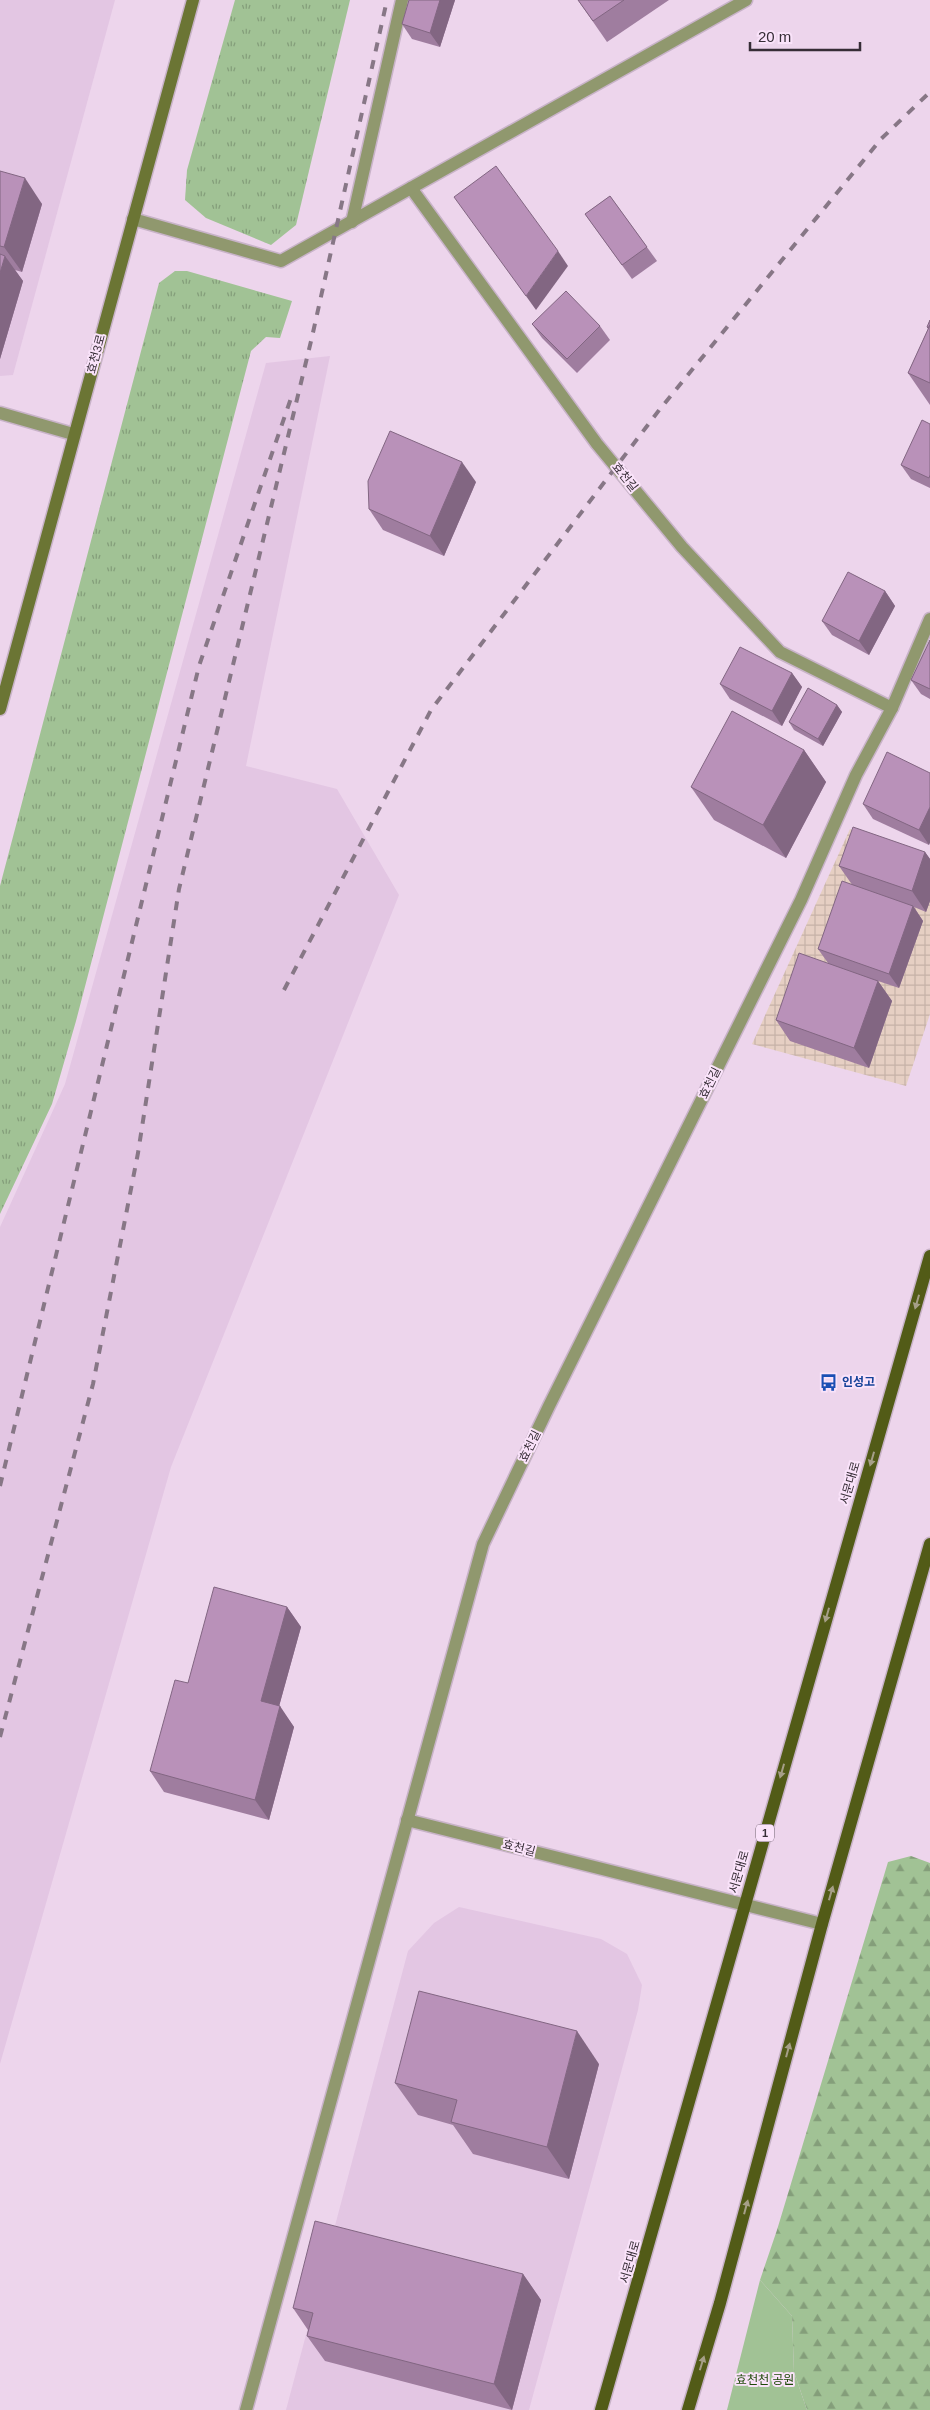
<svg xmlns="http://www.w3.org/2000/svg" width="930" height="2410" font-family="Arial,'Noto Sans KR',sans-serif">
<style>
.built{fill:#e3c6e3}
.industrial{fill:url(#industrial-grid)}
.grass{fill:url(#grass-tufts)}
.forest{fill:url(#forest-firs)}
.green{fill:#a1c295}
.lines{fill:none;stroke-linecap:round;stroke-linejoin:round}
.lane-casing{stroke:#c8b3c8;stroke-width:15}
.street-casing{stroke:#c8b3c8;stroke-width:15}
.secondary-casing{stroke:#c8b3c8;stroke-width:15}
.primary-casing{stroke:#c8b3c8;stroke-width:15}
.lane{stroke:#90986e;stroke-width:12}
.street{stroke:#90986e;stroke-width:12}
.secondary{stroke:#6b7534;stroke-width:12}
.primary{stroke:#525b17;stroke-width:12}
.rail{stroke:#877786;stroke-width:4;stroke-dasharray:9 9;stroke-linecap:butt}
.wall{fill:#9f7d9f}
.shaded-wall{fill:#826682}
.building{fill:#b991b9;stroke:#826682}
.oneway{fill:#a69f88}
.labels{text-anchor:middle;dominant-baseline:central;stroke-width:4;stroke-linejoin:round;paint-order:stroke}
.shield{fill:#fae3fa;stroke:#716471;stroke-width:1}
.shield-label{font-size:11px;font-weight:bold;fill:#362d36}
.street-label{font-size:12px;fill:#362d36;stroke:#fae3fa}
.transit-label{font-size:12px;font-weight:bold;fill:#164399;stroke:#fae3fa;text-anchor:start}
.park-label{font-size:12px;fill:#1e4908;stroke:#fae3fa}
</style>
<defs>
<pattern id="industrial-grid" width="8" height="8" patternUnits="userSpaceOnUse" patternTransform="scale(1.25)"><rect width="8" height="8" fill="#e6cfc3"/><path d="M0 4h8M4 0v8" fill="none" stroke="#c6b2a8"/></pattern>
<pattern id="grass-tufts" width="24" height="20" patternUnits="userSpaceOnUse" patternTransform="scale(1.25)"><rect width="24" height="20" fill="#a1c295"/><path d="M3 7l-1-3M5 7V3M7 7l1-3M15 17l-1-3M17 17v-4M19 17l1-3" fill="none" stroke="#849e7a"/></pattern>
<pattern id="forest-firs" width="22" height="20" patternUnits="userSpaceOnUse" patternTransform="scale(1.25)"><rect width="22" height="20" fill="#a1c295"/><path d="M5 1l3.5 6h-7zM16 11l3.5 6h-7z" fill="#849e7a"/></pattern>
</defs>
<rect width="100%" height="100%" fill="#edd5ec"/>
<!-- built -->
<g class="built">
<path d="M0,0H115L13,375L0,376Z"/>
<path d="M330,356L246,766L337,789L399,895L171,1467L0,2064V1227L65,1084L266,363Z"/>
<path d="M459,1907L601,1939L627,1954L642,1985L638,2010L529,2410H286L408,1951L434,1923Z"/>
</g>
<!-- industrial -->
<path class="industrial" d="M850,829L930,861V1014L906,1086L752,1044Z"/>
<!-- grass -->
<g class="grass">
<path d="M235,0H350L296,225L271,245L206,218L185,200L187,170Z"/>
<path d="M175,271H187L292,301L280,338L266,337L251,351L76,1021L52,1104L0,1214V886L159,283Z"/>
</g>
<!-- forest -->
<path class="forest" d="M911,1856L930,1863V2410H807L794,2372L792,2316L760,2280L777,2230L888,1862Z"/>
<!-- green -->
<path class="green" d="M760,2280L792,2316L794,2372L807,2410H727Z"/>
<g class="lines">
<defs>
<g id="lane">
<path d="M411,188L597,444L682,547L780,652L892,708"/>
<path d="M133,219L281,261L746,0"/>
<path d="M352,222L402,0"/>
</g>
<g id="street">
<path d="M0,413L73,434"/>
<path d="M407,1820L822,1924"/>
<path d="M246,2410L483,1544L549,1406L801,900L856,775L892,708L930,619"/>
</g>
<path id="secondary" d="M0,709L193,0"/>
<g id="primary">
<path d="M601,2410L930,1256"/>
<path d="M688,2410L720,2303L822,1924L930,1544"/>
</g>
</defs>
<!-- lane casing -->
<use href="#lane" class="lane-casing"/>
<!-- street casing -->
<use href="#street" class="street-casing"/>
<!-- secondary casing -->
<use href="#secondary" class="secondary-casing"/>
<!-- primary casing -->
<use href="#primary" class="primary-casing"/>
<!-- lane -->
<use href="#lane" class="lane"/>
<!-- street -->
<use href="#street" class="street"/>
<!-- secondary -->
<use href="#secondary" class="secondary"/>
<!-- primary -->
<use href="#primary" class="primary"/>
<!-- rail -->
<g class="rail">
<path d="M284,990L431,710L660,409L881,139L930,92"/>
<path d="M0,1486L199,666L291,398"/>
<path d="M0,1737L93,1384L138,1153L179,889L312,337L387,0"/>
</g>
</g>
<!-- wall -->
<g class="wall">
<path d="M409,0H455L440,47L412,39L402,24Z"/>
<path d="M578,0H669L607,42Z"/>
<path d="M0,171L42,204L22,272L15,270L23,281L0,359Z"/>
<path d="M610,196L657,261L632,279L585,214Z"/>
<path d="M930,320V405L908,373L928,329L927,327Z"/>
<path d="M532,324L600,326L610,340L577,373L542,338Z"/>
<path d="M930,424V488L911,479L901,465Z"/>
<path d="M476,482L444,556L383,530L369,509Z"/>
<path d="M885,591L895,606L869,655L832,635L822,621Z"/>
<path d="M930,640V699L921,694L911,680Z"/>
<path d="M792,673L802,687L782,726L730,699L720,684Z"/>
<path d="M837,705L842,712L823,746L794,730L789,722Z"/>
<path d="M804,750L826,782L786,858L714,820L691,787Z"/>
<path d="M930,773L929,845L873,819L863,804Z"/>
<path d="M925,852L930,859V901L926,912L914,907L923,921L899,988L878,981L892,1001L869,1068L790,1041L776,1020L828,963L818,949L853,886L839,866Z"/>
<path d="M287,1607L301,1627L279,1706L294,1727L269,1820L164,1792L150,1771L188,1683Z"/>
<path d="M599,2064L569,2179L473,2154L453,2125L418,2115L395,2083Z"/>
<path d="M523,2274L541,2300L512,2410L325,2361L307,2336L308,2330L293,2308Z"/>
</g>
<!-- shaded-wall -->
<g class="shaded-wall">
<path d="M440,0H455L440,47L430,33Z"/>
<path d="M25,178L42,204L22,272L4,247Z"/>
<path d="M558,251L568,266L536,310L526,296Z"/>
<path d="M5,256L23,281L0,359V273Z"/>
<path d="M462,462L476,482L444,556L430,536Z"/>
<path d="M885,591L895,606L869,655L859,641Z"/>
<path d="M792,673L802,687L782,726L772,711Z"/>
<path d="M837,705L842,712L823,746L818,739Z"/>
<path d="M804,750L826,782L786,858L763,825Z"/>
<path d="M930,807V843L929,845L919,830Z"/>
<path d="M925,852L930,859V901L926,912L912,891Z"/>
<path d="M913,906L923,921L899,988L889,974Z"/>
<path d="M878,981L892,1001L869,1068L854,1048Z"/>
<path d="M287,1607L301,1627L275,1721L261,1701Z"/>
<path d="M280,1706L294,1727L269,1820L255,1800Z"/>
<path d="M577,2031L599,2064L569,2179L547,2147Z"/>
<path d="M523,2274L541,2300L512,2410L494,2384Z"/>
</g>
<!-- building -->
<g class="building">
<path d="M409,0H440L430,33L402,24Z"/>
<path d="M578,0H624L593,21Z"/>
<path d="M496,166L558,251L526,296L454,197Z"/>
<path d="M0,171L25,178L4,247L0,246Z"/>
<path d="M610,196L647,247L622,265L585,214Z"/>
<path d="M0,254L5,256L0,273Z"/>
<path d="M566,291L600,326L567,359L532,324Z"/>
<path d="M930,320V325L928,328L927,327Z"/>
<path d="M930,325V383L908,373Z"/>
<path d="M922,420L930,424V475L929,478L901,465Z"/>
<path d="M390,431L462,462L430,536L369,509L368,481Z"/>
<path d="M848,572L885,591L859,641L822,621Z"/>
<path d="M930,640V689L911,680Z"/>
<path d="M740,647L792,673L772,711L720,684Z"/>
<path d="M808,688L837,705L818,739L789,722Z"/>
<path d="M732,711L804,750L763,825L691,787Z"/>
<path d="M887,752L930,773V807L919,830L863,804Z"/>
<path d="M853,827L925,852L912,891L839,866Z"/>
<path d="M842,881L913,906L889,974L818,949Z"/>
<path d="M799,953L878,981L854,1048L776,1020Z"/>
<path d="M214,1587L287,1607L261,1701L280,1706L255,1800L150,1771L175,1680L188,1683Z"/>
<path d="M419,1991L577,2031L547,2147L451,2122L457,2100L395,2083Z"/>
<path d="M315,2221L523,2274L494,2384L307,2336L313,2313L293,2308Z"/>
</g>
<!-- one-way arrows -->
<defs><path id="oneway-solid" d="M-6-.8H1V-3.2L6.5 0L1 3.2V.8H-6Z" transform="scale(1.25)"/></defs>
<g class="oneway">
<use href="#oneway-solid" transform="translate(917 1302) rotate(106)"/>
<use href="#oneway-solid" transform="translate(872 1459) rotate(106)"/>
<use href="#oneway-solid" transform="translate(827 1615) rotate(106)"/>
<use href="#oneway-solid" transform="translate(782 1771) rotate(106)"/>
<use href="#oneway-solid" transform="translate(831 1893) rotate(-74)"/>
<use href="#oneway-solid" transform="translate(788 2050) rotate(-75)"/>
<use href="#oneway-solid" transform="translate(746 2207) rotate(-75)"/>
<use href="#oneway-solid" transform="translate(702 2363) rotate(-73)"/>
</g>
<!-- icons -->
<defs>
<symbol id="bus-bare" viewBox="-9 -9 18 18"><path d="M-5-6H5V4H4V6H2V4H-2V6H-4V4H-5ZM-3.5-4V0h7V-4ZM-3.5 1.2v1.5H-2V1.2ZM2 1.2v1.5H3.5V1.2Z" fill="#1a4fb4" stroke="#fae3fa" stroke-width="2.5" paint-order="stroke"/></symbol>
</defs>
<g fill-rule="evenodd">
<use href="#bus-bare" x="816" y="1370" width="25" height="25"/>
</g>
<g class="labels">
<!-- shield labels -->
<rect class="shield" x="756" y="1824.5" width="18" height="17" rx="4"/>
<g class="shield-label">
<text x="765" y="1833">1</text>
</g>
<!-- street labels -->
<g class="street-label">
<text transform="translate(96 354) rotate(-75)">효천3로</text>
<text transform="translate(625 477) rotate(51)">효천길</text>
<text transform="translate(710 1083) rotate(-64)">효천길</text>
<text transform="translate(530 1446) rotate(-64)">효천길</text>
<text transform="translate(850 1483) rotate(-74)">서문대로</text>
<text transform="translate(519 1848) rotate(14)">효천길</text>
<text transform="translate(739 1872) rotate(-74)">서문대로</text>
<text transform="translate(630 2262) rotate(-74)">서문대로</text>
</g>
<!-- transit labels -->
<g class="transit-label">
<text x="842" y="1382">인성고</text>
</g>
<!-- park labels -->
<g class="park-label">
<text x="765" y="2380">효천천 공원</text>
</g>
</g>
<!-- scale -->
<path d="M750 42v8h110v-8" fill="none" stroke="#362d36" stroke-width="2.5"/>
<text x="758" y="42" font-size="15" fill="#362d36" stroke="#fae3fa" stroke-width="4" paint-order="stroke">20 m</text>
</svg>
